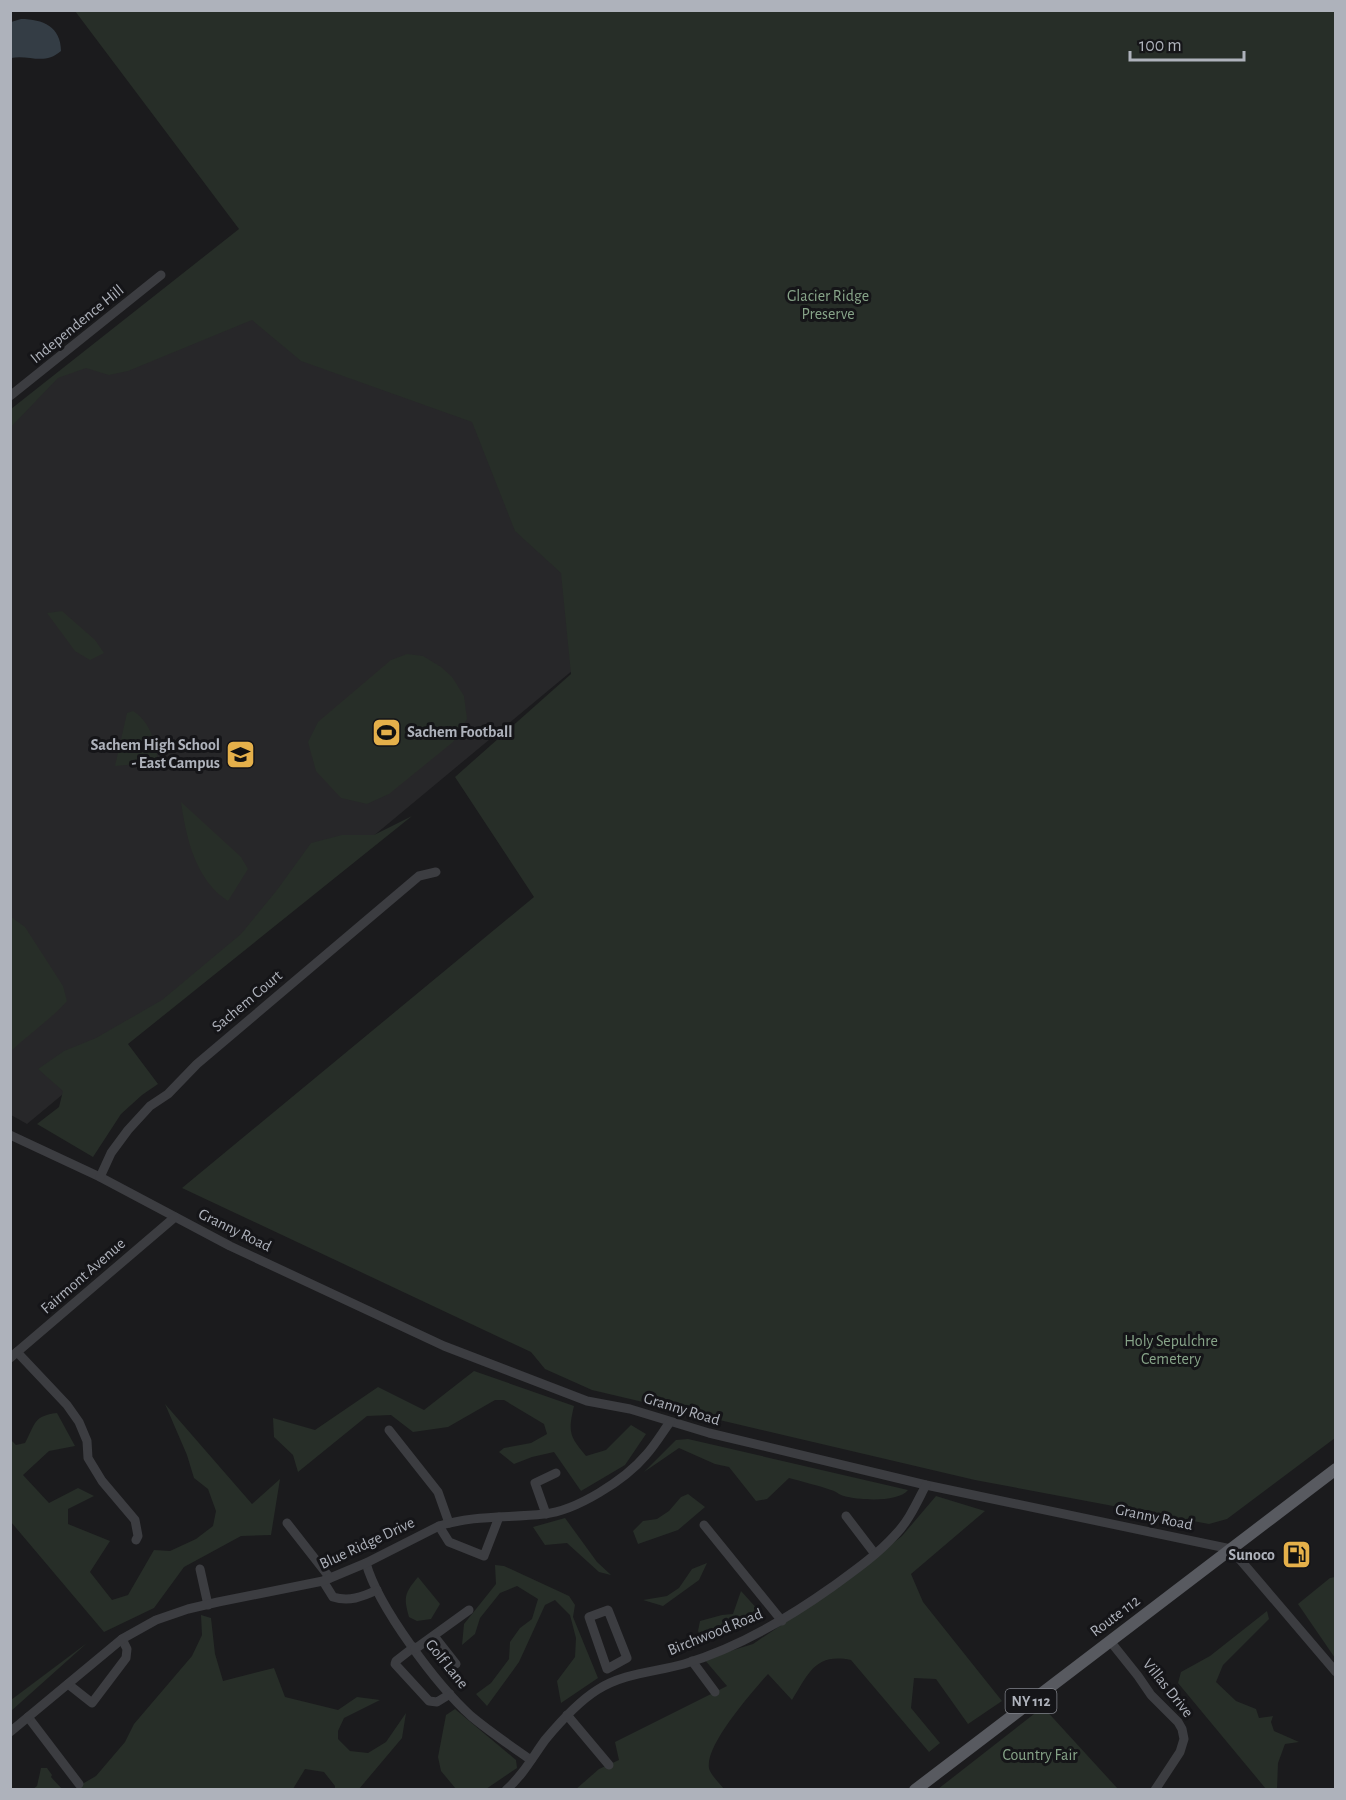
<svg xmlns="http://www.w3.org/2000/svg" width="1346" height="1800" font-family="'Alegreya Sans',sans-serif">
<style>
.built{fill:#272729}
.green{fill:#272e28}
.water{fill:#343d45}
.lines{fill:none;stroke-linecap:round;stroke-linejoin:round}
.minor{stroke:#3c3d41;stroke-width:9}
.major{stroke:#585a60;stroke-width:12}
.labels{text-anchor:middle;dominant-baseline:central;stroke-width:6;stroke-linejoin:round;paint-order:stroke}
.shield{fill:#151518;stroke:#80838a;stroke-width:1.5}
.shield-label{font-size:15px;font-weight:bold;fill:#aeb2bb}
.park-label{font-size:16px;fill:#87a489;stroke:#151518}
.street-label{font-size:16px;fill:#aeb2bb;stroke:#151518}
.poi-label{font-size:16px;font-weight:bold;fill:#aeb2bb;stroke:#151518;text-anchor:end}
</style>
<rect width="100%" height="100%" fill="#1b1b1d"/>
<!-- built -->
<path class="built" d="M355,144L668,591L27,1124L11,1115V412Z"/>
<!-- green -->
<g class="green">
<path d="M75,11H1335V1438L1227,1519L1209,1524L975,1480L592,1390L545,1369L531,1352L182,1188L534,897L455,777L571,674L561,573L515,531L472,422L301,361L252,320L128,371L109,375L86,368L58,378L11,427V409L239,229Z"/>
<path d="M62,611L95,640L104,653L90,660L75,651L47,613Z"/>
<path d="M407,654L423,656L441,667L452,677L464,696L467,719L453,742L389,794L367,804L341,798L316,771L308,742L318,722L391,660Z"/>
<path d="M133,711C151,722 157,746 158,765L150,763L115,766L127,713Z"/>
<path d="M181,802L241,857L248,869L228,901C195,880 186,837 181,802Z"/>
<path d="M412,816L128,1044L158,1084L142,1095L121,1114L93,1157L37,1124L59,1107L63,1091L38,1069L64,1051L96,1038L162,1000L241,934L277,890L311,843L342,835H374Z"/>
<path d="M11,917L25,927L63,986L67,1001C50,1020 29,1034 11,1051Z"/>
<path d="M474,1371L574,1406C568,1432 569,1436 586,1456L606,1450L631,1425L646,1434L625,1465L581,1491L554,1452L532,1457L514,1464L499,1452L504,1448L531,1443L547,1434L544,1424L504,1400H495L448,1427L413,1432L391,1415L367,1416L298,1472L293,1455L274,1437L273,1418L315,1430L378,1387L424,1410Z"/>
<path d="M165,1404L252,1504L280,1479L271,1535L241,1536L184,1567L154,1608L104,1632L11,1522V1440L16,1445L25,1443C36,1423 33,1416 57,1413L75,1446L49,1451L23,1475L49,1503L78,1488L94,1496L68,1509V1524L110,1541L90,1572L112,1600L128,1595L154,1550L170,1551L196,1539L213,1526L216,1511L208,1489L194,1478L187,1455Z"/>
<path d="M688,1439L908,1490C898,1503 858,1500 844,1496C839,1495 836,1491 831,1490C817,1485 803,1482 789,1478L767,1499L756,1501L729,1467L715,1464L679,1448L644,1472L676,1440Z"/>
<path d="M688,1494L705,1507L678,1530L638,1544L633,1531L643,1521L657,1519L669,1511L681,1497Z"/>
<path d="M936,1496L985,1511L911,1574L923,1602L1002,1701L968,1724L936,1679L914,1678L911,1708L940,1743L929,1752L851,1660C815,1653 809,1673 792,1700L768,1674C754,1690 700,1750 710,1771C713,1777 720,1784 724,1789L575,1790L599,1769L619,1760L615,1742L727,1686L704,1659L753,1644L835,1589L902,1536Z"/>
<path d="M565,1518L597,1562L611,1575L599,1572L567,1543L545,1545L533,1527Z"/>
<path d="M707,1563L699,1580L663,1606L643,1600L667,1596L679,1588L692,1569Z"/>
<path d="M495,1565L504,1566L569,1596L575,1605L573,1617L598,1678L561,1703L557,1681L575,1657L576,1638L570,1615L555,1600L545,1605L519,1662L487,1706L476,1694L491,1683L509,1659L510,1642L520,1628L532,1619L538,1599L517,1586L500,1593L480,1618L475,1634L462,1645L464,1624L496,1584Z"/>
<path d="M418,1577L440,1604L431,1619L417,1621L409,1617C403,1596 405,1593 418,1577Z"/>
<path d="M1335,1577H1336L1335,1658L1298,1604L1330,1578Z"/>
<path d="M741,1591L759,1611L747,1621L702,1639L698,1631L700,1621L722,1615L733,1614Z"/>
<path d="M1267,1611L1269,1619L1223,1665L1216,1682L1236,1701L1256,1709L1259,1718L1273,1716L1271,1722L1274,1731L1299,1742L1285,1744L1278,1763L1277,1789H1266L1178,1683L1181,1672L1210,1656Z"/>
<path d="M201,1615L211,1618L215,1654L223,1681L274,1668L285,1697L338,1710L357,1697L380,1700L344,1718L338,1731V1739L350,1751L368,1753L386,1742L406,1713L402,1738L359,1789H335V1786L324,1772L305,1769L293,1789L72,1790L96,1776L125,1742L134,1724L192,1656L202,1635Z"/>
<path d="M87,1643L11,1711V1700Z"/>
<path d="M1043,1707L1118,1789H938Z"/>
<path d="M455,1709L516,1760L517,1768L486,1789H456L441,1771L438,1757L446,1715Z"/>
<path d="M41,1768H47L52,1775L51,1777L62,1789H33L37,1786Z"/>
</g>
<!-- water -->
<path class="water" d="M21,19C43,19 61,27 61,51C44,66 29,54 11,58V22Z"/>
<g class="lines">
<!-- minor -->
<g class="minor">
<path d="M10,396L161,275"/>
<path d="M10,1135L100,1177L230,1246L444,1346L587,1401L630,1409L709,1433L926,1485L1231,1549L1336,1672"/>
<path d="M100,1177L111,1153L128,1130L150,1106L168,1094L197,1064L419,876L436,872"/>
<path d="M17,1352L67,1405L79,1422L87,1441L88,1458L102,1481L135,1520L138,1536L136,1540"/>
<path d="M10,1358L175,1217"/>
<path d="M389,1430L438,1492L449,1523"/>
<path d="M546,1514L535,1483L556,1473"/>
<path d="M846,1516L875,1554"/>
<path d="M287,1523L330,1578"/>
<path d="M704,1525L782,1621"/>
<path d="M439,1526L449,1542L484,1556L499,1517"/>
<path d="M366,1563C378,1607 437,1685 471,1716C490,1732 511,1746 531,1760"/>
<path d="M200,1569L208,1605"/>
<path d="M323,1581L333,1597C349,1602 362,1597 377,1590"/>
<path d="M608,1610L627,1658L607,1669L589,1617Z"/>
<path d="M434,1636L456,1664"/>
<path d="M1110,1641L1138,1676L1151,1695L1178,1722L1182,1729L1184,1739L1180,1752L1155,1790"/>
<path d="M414,1647L396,1661L395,1664L429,1701L437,1702L450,1694"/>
<path d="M415,1649L469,1610"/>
<path d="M692,1661L715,1692"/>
<path d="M68,1684L92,1703L126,1658L127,1649L122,1639"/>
<path d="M567,1715L609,1765"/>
<path d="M28,1717L79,1784"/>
<path d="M10,1732L122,1639L156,1620L188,1609L218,1602L323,1581L366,1563L439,1526C473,1515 508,1518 544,1514C576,1511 625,1480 646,1455C655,1445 662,1433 670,1422"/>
<path d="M506,1790C523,1775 532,1758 545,1740C560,1722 578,1702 597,1690C623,1673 655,1672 684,1664C738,1648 787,1619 832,1587C854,1571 877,1555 895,1535C909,1521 917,1502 926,1485"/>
</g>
<!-- major -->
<path class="major" d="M915,1790L1336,1469"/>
</g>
<!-- icons -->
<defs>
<symbol id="stadium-square" viewBox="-11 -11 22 22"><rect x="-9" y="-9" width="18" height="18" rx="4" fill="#e5b04a" stroke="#151518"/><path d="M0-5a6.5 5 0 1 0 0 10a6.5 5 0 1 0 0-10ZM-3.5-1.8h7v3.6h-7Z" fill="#111"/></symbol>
<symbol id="school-square" viewBox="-11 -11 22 22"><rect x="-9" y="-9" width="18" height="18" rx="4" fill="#e5b04a" stroke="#151518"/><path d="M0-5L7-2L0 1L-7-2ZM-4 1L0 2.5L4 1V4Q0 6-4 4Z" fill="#111"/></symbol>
<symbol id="fuel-square" viewBox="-11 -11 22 22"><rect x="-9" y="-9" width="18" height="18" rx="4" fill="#e5b04a" stroke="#151518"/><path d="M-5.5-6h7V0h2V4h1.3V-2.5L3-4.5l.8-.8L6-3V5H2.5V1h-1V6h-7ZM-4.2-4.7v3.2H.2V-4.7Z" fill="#111"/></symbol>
</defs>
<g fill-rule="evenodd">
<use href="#stadium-square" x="370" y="716" width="33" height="33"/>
<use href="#school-square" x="224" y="738" width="33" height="33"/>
<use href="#fuel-square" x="1280" y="1538" width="33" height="33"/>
</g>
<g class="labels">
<!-- shield labels -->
<rect class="shield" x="1005.5" y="1689" width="51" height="24" rx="4.5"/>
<g class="shield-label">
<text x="1031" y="1701">NY 112</text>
</g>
<!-- park labels -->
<g class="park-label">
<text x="828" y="296">Glacier Ridge<tspan x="828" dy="18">Preserve</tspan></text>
<text x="1171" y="1341">Holy Sepulchre<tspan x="1171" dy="18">Cemetery</tspan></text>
<text x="1040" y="1755">Country Fair</text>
</g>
<!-- street labels -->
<g class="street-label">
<text transform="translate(77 324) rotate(-39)">Independence Hill</text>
<text transform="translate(247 1001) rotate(-40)">Sachem Court</text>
<text transform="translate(235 1230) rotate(26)">Granny Road</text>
<text transform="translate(83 1276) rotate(-41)">Fairmont Avenue</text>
<text transform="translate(682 1409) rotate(17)">Granny Road</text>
<text transform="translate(1154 1517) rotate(12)">Granny Road</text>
<text transform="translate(367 1543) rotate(-25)">Blue Ridge Drive</text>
<text transform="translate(1115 1616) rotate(-37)">Route 112</text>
<text transform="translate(715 1632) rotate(-22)">Birchwood Road</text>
<text transform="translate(447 1664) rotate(51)">Golf Lane</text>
<text transform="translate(1168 1688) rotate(51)">Villas Drive</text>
</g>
<!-- poi labels -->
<g class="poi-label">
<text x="407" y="732" text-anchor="start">Sachem Football</text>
<text x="220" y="745">Sachem High School<tspan x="220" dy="18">- East Campus</tspan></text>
<text x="1275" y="1555">Sunoco</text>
</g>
</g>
<!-- border -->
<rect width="1346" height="1800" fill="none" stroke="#aeb2bb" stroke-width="24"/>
<!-- scale -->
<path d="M1130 51v9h114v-9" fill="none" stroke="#aeb2bb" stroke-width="3"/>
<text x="1139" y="51" font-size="18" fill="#aeb2bb" stroke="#151518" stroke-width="4.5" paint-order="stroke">100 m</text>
</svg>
